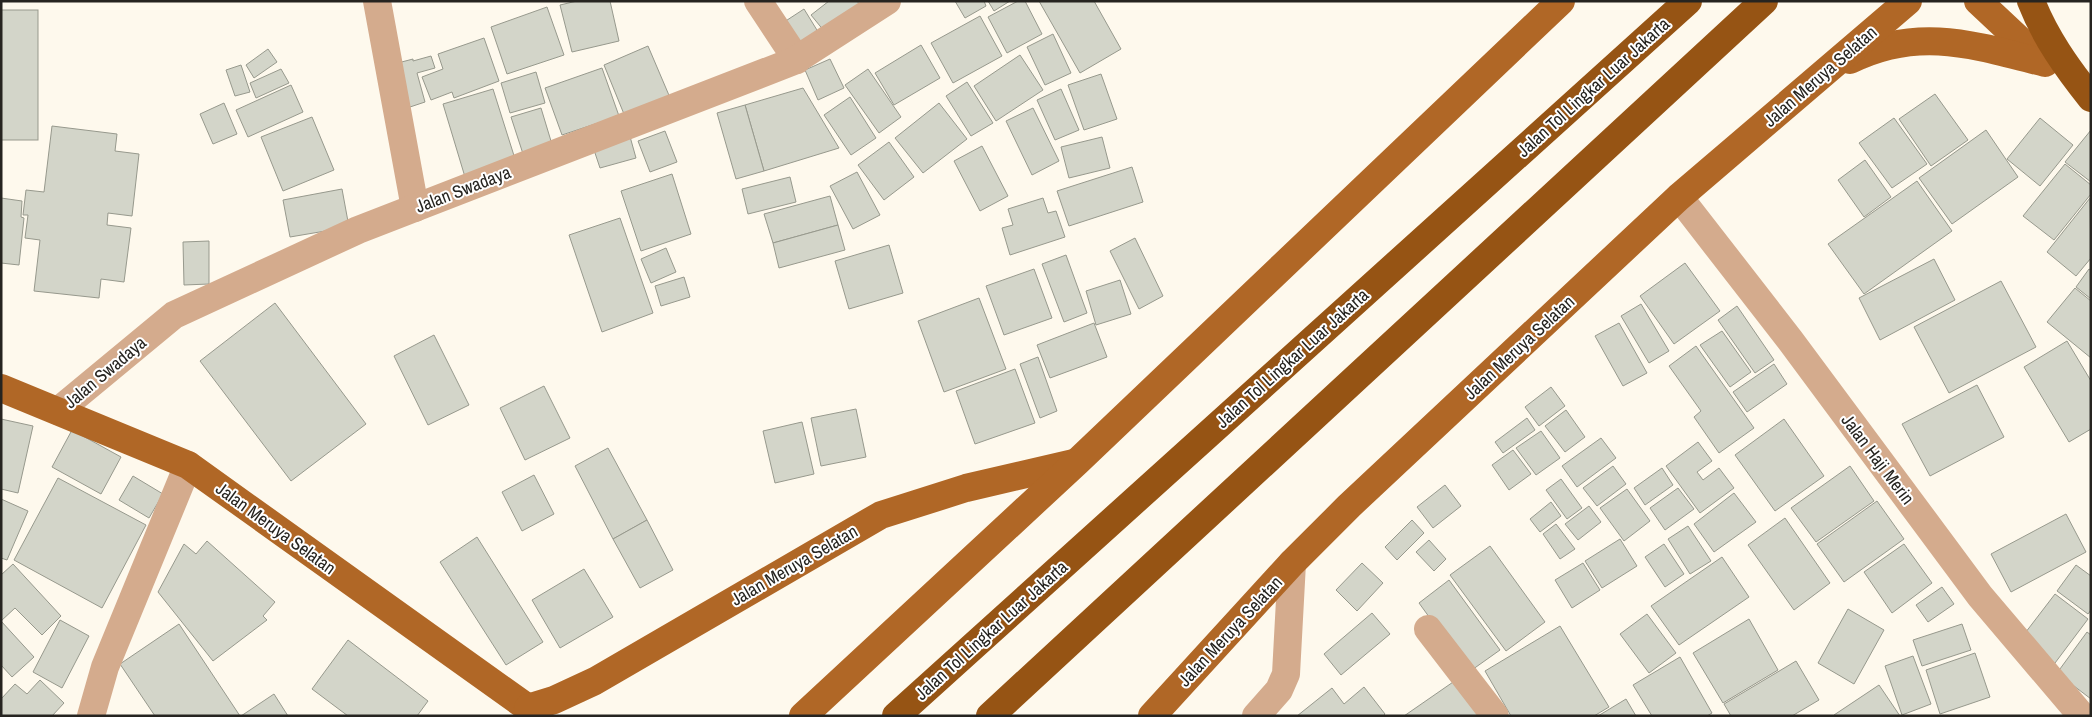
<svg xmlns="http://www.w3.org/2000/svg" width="2092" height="717" font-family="'Archivo Narrow',sans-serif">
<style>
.building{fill:#d3d5c9;stroke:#97998d}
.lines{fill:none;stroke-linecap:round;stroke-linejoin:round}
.minor{stroke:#d4ab8d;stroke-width:28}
.major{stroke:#b06726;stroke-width:28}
.highway{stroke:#965414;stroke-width:28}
.labels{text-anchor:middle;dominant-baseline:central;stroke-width:4;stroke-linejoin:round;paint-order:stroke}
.street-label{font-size:18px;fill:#262420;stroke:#fff}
</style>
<rect width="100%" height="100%" fill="#fef9ed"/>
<!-- building -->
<g class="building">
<path d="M577,1H610L619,41L572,52L560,5Z"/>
<path d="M829,1H857L863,9L829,37L811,15Z"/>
<path d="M955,1H984L986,6L965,18Z"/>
<path d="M988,1H1010L994,11Z"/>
<path d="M1018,1H1025L1042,34L1007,53L988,17Z"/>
<path d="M1039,1H1094L1121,49L1080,73Z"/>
<path d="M547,7L564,55L507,74L491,27Z"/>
<path d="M804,9L820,35L794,52L778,26Z"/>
<rect x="1" y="10" width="37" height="130"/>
<path d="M980,16L1002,56L953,83L931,43Z"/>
<path d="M1053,34L1071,73L1045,85L1027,47Z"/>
<path d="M484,38L499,81L454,98L452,92L431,100L422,77L443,69L438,54Z"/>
<path d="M921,45L940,78L894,105L875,73Z"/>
<path d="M648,46L671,100L626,119L604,65Z"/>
<path d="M268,49L277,62L254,78L246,65Z"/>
<path d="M1020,55L1043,90L996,121L974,86Z"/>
<path d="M431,56L435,68L417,73L425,102L407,108L394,64L413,59V61Z"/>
<path d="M830,59L844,88L818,100L805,70Z"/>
<path d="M241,65L250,92L235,96L226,70Z"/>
<path d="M602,68L619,116L562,135L545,88Z"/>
<path d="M281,69L289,83L256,98L250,83Z"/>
<path d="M868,69L901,117L879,133L845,85Z"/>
<path d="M536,72L545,103L510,113L501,83Z"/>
<path d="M1101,74L1117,119L1084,130L1068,85Z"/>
<path d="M967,82L993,123L971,136L946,96Z"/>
<path d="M291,85L303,112L248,137L236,110Z"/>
<path d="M803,88L839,148L764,171L745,105Z"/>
<path d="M493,89L516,162L465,177L443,104Z"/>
<path d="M1061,89L1079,130L1055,140L1037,100Z"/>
<path d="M1935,94L1968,140L1931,166L1899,119Z"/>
<path d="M850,97L876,138L851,155L824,115Z"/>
<path d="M224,103L237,134L213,144L200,114Z"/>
<path d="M939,103L967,139L923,173L895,138Z"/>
<path d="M745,105L764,171L736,179L717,113Z"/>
<path d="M541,108L554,151L525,160L511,117Z"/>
<path d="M1033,108L1059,161L1032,175L1006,121Z"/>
<path d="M312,117L334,170L283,191L261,137Z"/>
<path d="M1894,118L1927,164L1892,188L1859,143Z"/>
<path d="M2040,118L2073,145L2040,186L2007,159Z"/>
<path d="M52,126L117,134L115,151L139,154L132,216L108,213L107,225L131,228L124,282L101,279L99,298L34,291L40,240L25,238L28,215H23L26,190L44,192Z"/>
<path d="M1986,130L2018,177L1952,224L1919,178Z"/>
<path d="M2091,130V182L2065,162Z"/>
<path d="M665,131L677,162L650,172L638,141Z"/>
<path d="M629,133L636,158L600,168L592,144Z"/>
<path d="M1102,137L1110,168L1069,178L1061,147Z"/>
<path d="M889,142L914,177L884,200L858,165Z"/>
<path d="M982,146L1008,196L980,211L954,161Z"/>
<path d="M1865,160L1891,197L1864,217L1838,180Z"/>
<path d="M2065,164L2091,185V194L2054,240L2023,216Z"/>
<path d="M1132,167L1143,202L1069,226L1057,191Z"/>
<path d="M857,172L880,215L853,229L830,186Z"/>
<path d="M672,174L691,234L641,251L621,191Z"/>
<path d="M790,177L796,202L748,214L742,189Z"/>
<path d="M1917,181L1952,231L1864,294L1828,244Z"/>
<path d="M342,189L349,227L290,237L283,200Z"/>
<path d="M830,196L838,225L773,243L764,214Z"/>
<path d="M1,198L22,201L21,217L24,218L19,265L1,263Z"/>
<path d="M1043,198L1048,213L1056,211L1065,237L1010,255L1002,228L1013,225L1008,209Z"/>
<path d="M2090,198L2091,258L2076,276L2047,252Z"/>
<path d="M620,218L653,313L602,332L569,235Z"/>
<path d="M838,225L845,250L779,268L773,243Z"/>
<path d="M1135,238L1163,296L1139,309L1110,251Z"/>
<path d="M209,241V284L184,285L183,242Z"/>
<path d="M889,245L903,293L849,309L835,261Z"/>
<path d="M666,248L676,272L651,283L641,259Z"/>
<path d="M1066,255L1087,313L1064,322L1042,264Z"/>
<path d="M1934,259L1955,300L1880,340L1859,298Z"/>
<path d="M1685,263L1720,311L1674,344L1640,296Z"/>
<path d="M1034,269L1052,318L1004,335L986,286Z"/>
<path d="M2089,269L2091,270V299L2076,287Z"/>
<path d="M684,277L690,297L661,306L655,286Z"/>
<path d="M1120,280L1131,314L1096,325L1086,291Z"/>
<path d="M2001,281L2036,347L1949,393L1914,327Z"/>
<path d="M2075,288L2091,301V358L2047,322Z"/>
<path d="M979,298L1006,369L944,392L918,321Z"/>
<path d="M275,303L366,424L291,481L200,361Z"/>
<path d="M1641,304L1669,351L1649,363L1621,316Z"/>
<path d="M1737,306L1774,360L1755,373L1718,320Z"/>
<path d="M1094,323L1107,357L1050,378L1037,345Z"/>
<path d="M1619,323L1647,373L1623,386L1595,336Z"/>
<path d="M1722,331L1751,372L1730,387L1700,345Z"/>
<path d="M434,335L469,405L428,425L394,356Z"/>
<path d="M2067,341L2091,381V429L2069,442L2024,367Z"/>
<path d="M1696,346L1754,428L1719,453L1694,417L1701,411L1669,366Z"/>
<path d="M1038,357L1057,411L1040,418L1020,364Z"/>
<path d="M1774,364L1787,384L1747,412L1733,392Z"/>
<path d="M1015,369L1035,423L975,444L956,391Z"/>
<path d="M1977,385L2004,437L1930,476L1902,424Z"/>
<path d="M544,386L570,438L525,460L500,408Z"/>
<path d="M1551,387L1565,406L1539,426L1525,407Z"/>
<path d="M856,409L866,457L821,466L811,418Z"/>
<path d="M1566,410L1585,437L1565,452L1545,426Z"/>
<path d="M1527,418L1535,430L1503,453L1495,442Z"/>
<path d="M1,419L33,426L18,493L1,489Z"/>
<path d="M1784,419L1824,476L1775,511L1735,455Z"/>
<path d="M802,422L814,474L775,483L763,431Z"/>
<path d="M72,430L121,457L101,494L52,467Z"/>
<path d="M1541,431L1560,458L1536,475L1516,448Z"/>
<path d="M1601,438L1616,458L1577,487L1562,466Z"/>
<path d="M1698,442L1712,461L1697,472L1703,480L1719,468L1734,488L1700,513L1666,466Z"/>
<path d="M608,448L647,520L613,539L575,466Z"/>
<path d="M1513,450L1531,474L1509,490L1492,465Z"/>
<path d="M1613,466L1626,484L1597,506L1583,488Z"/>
<path d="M1850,466L1874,501L1816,542L1791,508Z"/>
<path d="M1662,468L1673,485L1645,505L1634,488Z"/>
<path d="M534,475L554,514L522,531L502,492Z"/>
<path d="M133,476L163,494L149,518L119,500Z"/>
<path d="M58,478L146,525L102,608L14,560Z"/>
<path d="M1561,479L1582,508L1567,519L1546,490Z"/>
<path d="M1445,485L1461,506L1433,528L1417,507Z"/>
<path d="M1678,488L1694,509L1665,530L1650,508Z"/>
<path d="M1627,489L1650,521L1624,541L1600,508Z"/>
<path d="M1734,493L1756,522L1714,552L1694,524Z"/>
<path d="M1,499L28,511L7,560L1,558Z"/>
<path d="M1877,501L1904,539L1844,582L1817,544Z"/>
<path d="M1551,502L1561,516L1540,532L1530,519Z"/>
<path d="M1589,506L1601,522L1578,540L1565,524Z"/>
<path d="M2066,514L2086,552L2011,592L1991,554Z"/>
<path d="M1785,518L1830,583L1794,610L1748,545Z"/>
<path d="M647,520L673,570L640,588L613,539Z"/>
<path d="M1412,520L1424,533L1397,560L1385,547Z"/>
<path d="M1556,524L1575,549L1560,559L1543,534Z"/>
<path d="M1688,526L1711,561L1690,574L1668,539Z"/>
<path d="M477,537L543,642L506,665L440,562Z"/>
<path d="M1620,539L1637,566L1602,588L1585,561Z"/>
<path d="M1429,540L1446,559L1434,571L1416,552Z"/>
<path d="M207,541L275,602L263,616L267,620L213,661L158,592L184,544L196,554Z"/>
<path d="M1664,544L1684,574L1665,587L1645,557Z"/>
<path d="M1904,544L1932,583L1892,613L1864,572Z"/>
<path d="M1490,546L1545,622L1506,651L1450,575Z"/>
<path d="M1722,557L1749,597L1679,645L1651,606Z"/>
<path d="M1362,563L1383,583L1357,611L1336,590Z"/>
<path d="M1583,563L1600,590L1572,608L1555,580Z"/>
<path d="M13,564L61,616L42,635L15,608L1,621L34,657L12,677L1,665V575Z"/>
<path d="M2076,565L2091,576V610L2088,614L2057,591Z"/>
<path d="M584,569L613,617L560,648L532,600Z"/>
<path d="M1449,580L1500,650L1469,672L1419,603Z"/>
<path d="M1942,587L1954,604L1928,622L1916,605Z"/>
<path d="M2055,594L2088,619L2052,667L2019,641Z"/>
<path d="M1848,609L1884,630L1854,684L1818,663Z"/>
<path d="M1372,613L1390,634L1341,675L1324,654Z"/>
<path d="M1647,614L1676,653L1649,673L1620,634Z"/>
<path d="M1749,619L1778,670L1723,703L1693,653Z"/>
<path d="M60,620L89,636L62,688L33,672Z"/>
<path d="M179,624L240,716H155L120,664Z"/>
<path d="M1962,624L1971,650L1922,666L1913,640Z"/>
<path d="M1560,626L1609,707L1594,716H1511L1485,671Z"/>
<path d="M2087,632L2091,635V699L2057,673Z"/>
<path d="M348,640L428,701L417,716H348L312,689Z"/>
<path d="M1975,653L1990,697L1940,714L1926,670Z"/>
<path d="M1913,656L1931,704L1902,715L1885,666Z"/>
<path d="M1680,657L1712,713L1707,716H1652L1633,685Z"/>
<path d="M1796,661L1819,700L1792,716H1731L1724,704Z"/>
<path d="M40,680L64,703L52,716H1V699L15,684L27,694Z"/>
<path d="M1456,680L1480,716H1404Z"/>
<path d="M1879,685L1900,716H1834V715Z"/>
<path d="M1364,687L1385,714L1383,716H1297L1332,688L1344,704Z"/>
<path d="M274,694L288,716H241Z"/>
<path d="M1626,699L1636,716H1598Z"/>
</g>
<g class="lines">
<!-- minor -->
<g class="minor">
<path d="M377,1L415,208"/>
<path d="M758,1L797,60"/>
<path d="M1679,197L1790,340L1980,596L2082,716"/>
<path d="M58,411L174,315L358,230L794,61L887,1"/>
<path d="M1428,629L1495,716"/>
<path d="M91,716L105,667L188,465"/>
<path d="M1256,716L1279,690L1286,674L1292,563"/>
</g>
<!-- major -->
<g class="major">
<path d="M1978,1L2042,61"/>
<path d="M1850,60C1919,26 1974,45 2045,63"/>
<path d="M1,388L188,465L528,708L532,716"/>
<path d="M528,708L554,700L595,681L881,515L966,488L1074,463"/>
<path d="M803,716L1077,462L1561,1"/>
<path d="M1152,716L1292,563L1349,506L1679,197L1908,1"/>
</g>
<!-- highway -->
<g class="highway">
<path d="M2031,1C2045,37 2067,68 2091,98"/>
<path d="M896,716L1688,1"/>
<path d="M990,716L1764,1"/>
</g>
</g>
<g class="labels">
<!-- street labels -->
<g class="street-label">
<text transform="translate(1820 76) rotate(-41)">Jalan Meruya Selatan</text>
<text transform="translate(1593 87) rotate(-42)">Jalan Tol Lingkar Luar Jakarta</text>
<text transform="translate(463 189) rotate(-21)">Jalan Swadaya</text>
<text transform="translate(1519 347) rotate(-43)">Jalan Meruya Selatan</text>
<text transform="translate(1292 358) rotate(-42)">Jalan Tol Lingkar Luar Jakarta</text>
<text transform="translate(105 372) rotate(-40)">Jalan Swadaya</text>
<text transform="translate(1878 459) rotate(53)">Jalan Haji Merin</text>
<text transform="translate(276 528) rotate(36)">Jalan Meruya Selatan</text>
<text transform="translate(794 565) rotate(-30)">Jalan Meruya Selatan</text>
<text transform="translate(991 630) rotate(-42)">Jalan Tol Lingkar Luar Jakarta</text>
<text transform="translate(1230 631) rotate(-47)">Jalan Meruya Selatan</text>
</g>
</g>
<!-- border -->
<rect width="2092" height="717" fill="none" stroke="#262420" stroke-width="5"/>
</svg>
